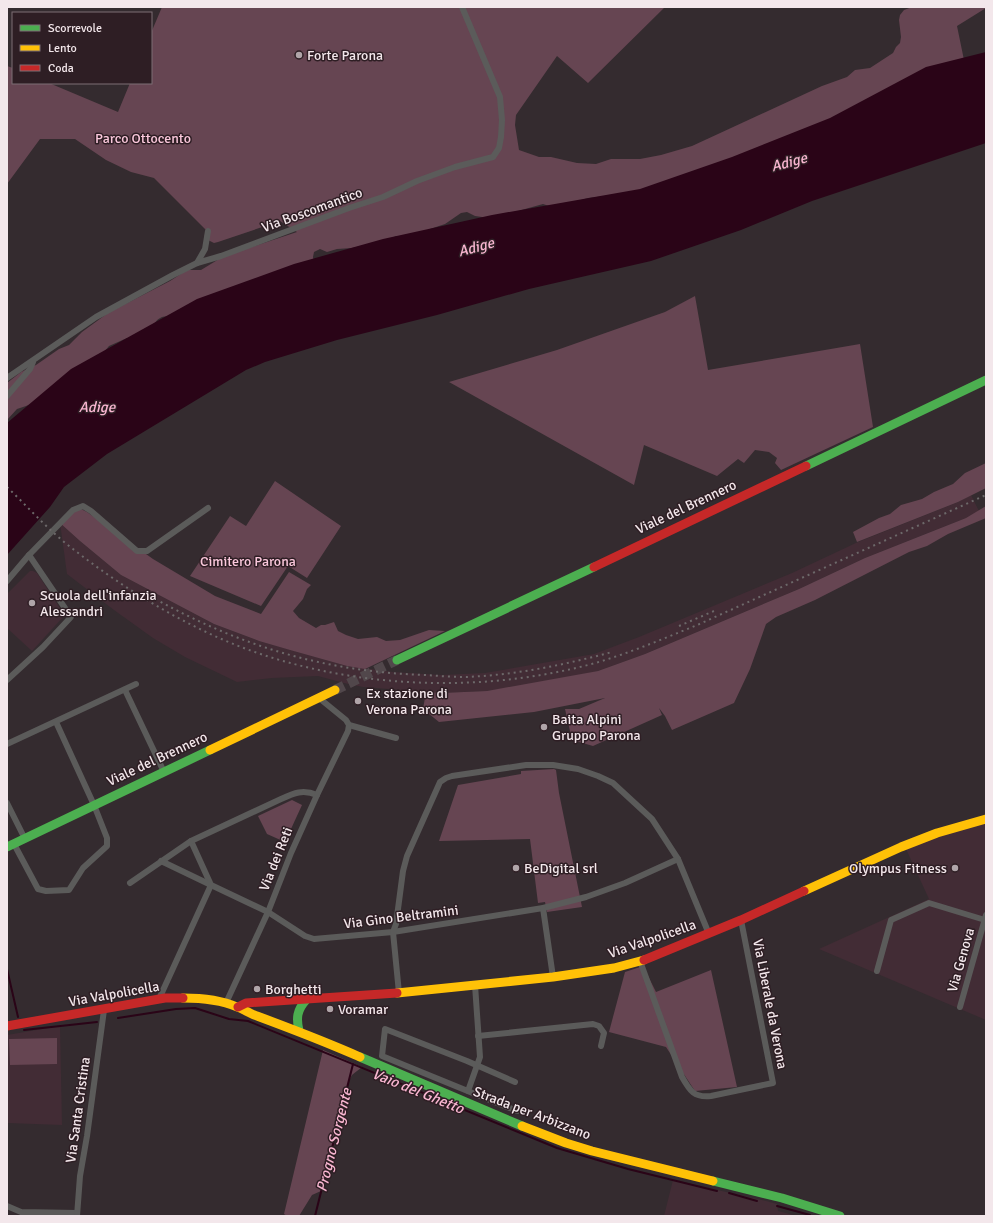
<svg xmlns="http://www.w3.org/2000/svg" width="993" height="1223" font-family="Signika,sans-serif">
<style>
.built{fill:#422c35}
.green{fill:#664552}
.water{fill:#2a0417}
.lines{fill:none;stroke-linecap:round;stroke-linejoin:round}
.stream{stroke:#2a0417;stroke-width:2}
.primary-tunnel{stroke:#51474b;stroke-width:10;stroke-dasharray:10 5;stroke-linecap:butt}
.street{stroke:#5b5b5a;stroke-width:6}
.fast{stroke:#4caf50;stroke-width:9}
.slow{stroke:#ffc107;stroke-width:9}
.jam{stroke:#c62828;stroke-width:9}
.rail{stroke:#6d696a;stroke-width:2;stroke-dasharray:2 4;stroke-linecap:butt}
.poi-dot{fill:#b0a5a9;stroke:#2e1e24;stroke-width:1.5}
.labels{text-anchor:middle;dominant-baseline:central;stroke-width:3;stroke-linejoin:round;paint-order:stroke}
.poi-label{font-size:14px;fill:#f3e7eb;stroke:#2e1e24;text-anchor:start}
.park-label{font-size:14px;fill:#fbc8dc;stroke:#2e1e24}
.street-label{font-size:14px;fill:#f3e7eb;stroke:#2e1e24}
.water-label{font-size:15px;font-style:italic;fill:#f9b6d1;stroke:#2e1e24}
</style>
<rect width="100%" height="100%" fill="#342b2f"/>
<!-- built -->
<g class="built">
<path d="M971,495L979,511L966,518L865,558L799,589L645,654L598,671L545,682L487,691L441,693L363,687L344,683L318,676L272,678L237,682L185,657L153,638L114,610L67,574L60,523L80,541L121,575L214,624L259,641L347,666L393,672L441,675L485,673L594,654L639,637L792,573L858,542L958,502Z"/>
<path d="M30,571H33L37,573L63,613L64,616L32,651L7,628V594Z"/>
<path d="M986,823V1020L819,949L929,899L906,849L947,833Z"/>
<path d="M60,1026L62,1125L7,1123V1035Z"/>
<path d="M673,1180L766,1201L777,1204L778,1211L797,1216H664Z"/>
</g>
<!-- green -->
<g class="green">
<path d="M162,7H665L588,83L557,56L516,115L515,125L519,150L539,157H551L577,163L596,164L611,159H640L661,155L692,146L822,86L847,77L855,70L870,68L893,53L896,47L900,43L901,37L899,20L900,15L904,10L912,7H986V8L957,26L964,60L889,94L674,185L613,195L588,198L571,203L549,206L543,204L518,211L496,219L475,216L467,212L461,213L445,224L430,229L416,240L396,236L386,241L352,248L337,249L327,252L320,249L314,252L313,257L314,263L175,316C157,316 159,318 149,331C145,335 138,339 133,342L127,338L109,346L93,365L43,399L26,406L17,409L7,420V383L21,372L36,365L59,349L69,345L82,332L108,313L170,281L187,270H201L224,256L297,232L280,221L218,242L214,243L204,238L206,230L154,178L131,172L106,160L75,139H40L7,184V66L13,68V83H49L118,112L130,83H151V33Z"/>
<path d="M695,296L708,370L860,344L873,427L781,470L775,463L777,458L769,452L755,450L744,463L738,459L717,476L644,445L634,485L449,382L557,350L665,312Z"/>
<path d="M986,463V488L958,502L857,542L853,532L879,518L890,514L901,505L922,499L934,492L953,484L965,473Z"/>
<path d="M275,481L341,526L307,578L288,566L261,606L190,576L230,516L246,526Z"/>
<path d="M986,506V518L948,534L927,546L909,552L815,600L776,617L766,624L750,669L734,703L672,730L665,716L659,708L662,715L593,746L572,740L565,709H579L605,698L534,712L439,722L423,709L426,692L441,693L487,691L598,671L645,654L799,589L865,558L966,518Z"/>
<path d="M77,507L87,512L153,559L215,596L261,614L289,572L311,585L307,589L303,599L293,611L299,618L316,628L321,625H325L334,622L338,631L346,635L358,639L377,637L386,641L400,640L429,630L445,631L365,669L347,666L290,650L259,641L214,624L121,575L80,541L60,523Z"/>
<path d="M554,769L556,770L559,793L582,907L547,912L545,902L538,903L530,839L439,841L458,785L521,774V771Z"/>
<path d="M292,800L302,805L285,842L267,834L258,816Z"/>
<path d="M643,966L656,992L711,970L737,1087L695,1091L666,1047L609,1032L625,972Z"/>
<path d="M57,1038V1064L10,1065L9,1039Z"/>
<path d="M323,1050L362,1067C359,1070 355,1072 352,1075C344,1087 345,1115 336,1129L327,1174L321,1191L312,1195L299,1216H287L284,1214Z"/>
</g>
<!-- water -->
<path class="water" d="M986,52V143L812,201L741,230L651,261L529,289L437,315L337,340L265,362L246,370L107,454L64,487L50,507L7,555V423L71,369L197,299L294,264L383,239L492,215L640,189L732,157L830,118L926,67Z"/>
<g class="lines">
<!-- stream -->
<g class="stream">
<path d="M7,969L18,1017"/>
<path d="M118,1018L176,1009L195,1008L229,1019L248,1021L557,1148L628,1169L717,1191"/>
<path d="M24,1030L97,1022"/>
<path d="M729,1193L757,1201"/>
<path d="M777,1206L810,1215"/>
<path d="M315,1216L353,1064"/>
</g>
<!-- primary-tunnel -->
<path class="primary-tunnel" d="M335,690L397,660"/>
<!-- street -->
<g class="street">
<path d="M197,263L205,249L208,231"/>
<path d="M7,378L96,317L173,275L197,263L221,256L349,208L383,197L417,181L455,167L493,157L499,148L501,137L502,120L500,97L462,7"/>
<path d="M7,396L30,369L33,362"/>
<path d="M7,581L29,555L73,510L83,506L91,511L137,551H147L208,508"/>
<path d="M7,680L43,647L71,617L29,555"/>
<path d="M125,690L164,772"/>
<path d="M349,725L396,738"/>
<path d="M7,744L136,684"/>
<path d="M7,803L25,839"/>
<path d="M191,841L211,885L268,912L305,936L314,939L393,932L543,908L586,897L625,883L678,859"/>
<path d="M14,844L38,889L46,891L69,890L83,868L107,846V838L94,805L56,722"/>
<path d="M130,883L191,841L281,799C294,793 303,789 317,795"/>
<path d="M543,908L553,977"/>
<path d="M640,961L682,1077C690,1091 694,1098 711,1096L773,1083L741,920"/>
<path d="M877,971L891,920L929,903L985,920"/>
<path d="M399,993L393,932L396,924L403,871L407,856L440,782L446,778L452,776L526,765H553L578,769L598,776L613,783L652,819L678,859L709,934"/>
<path d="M159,999L211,885L161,861"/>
<path d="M226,1003L268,912L291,853L317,795L348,731L349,725L346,720L319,698"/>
<path d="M960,1007L986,915"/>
<path d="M478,1036L593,1024L599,1026L604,1033L601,1046"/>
<path d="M515,1082L467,1061L385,1029L382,1056L517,1111"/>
<path d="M468,1091L480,1057L475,985"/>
<path d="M7,1206L21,1212L77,1213"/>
<path d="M77,1216L80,1176L87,1136L104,1010"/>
</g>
<!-- fast -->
<g class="fast">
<path d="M806,466L986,380"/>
<path d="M397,660L594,567"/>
<path d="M7,847L210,750"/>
<path d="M299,1031C296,1018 297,1010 306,1000"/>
<path d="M360,1057L522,1126"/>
<path d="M713,1181L782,1198L840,1216"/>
</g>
<!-- slow -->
<g class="slow">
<path d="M210,750L335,690"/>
<path d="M804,891L901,847L937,833L986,819"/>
<path d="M397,993L553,977L614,968L644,960"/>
<path d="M183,998C201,998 221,1000 237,1007C244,1009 250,1014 257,1016C292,1029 326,1042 360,1057"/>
<path d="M522,1126L566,1143L592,1151L713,1181"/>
</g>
<!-- jam -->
<g class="jam">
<path d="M594,567L806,466"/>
<path d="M644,960L741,920L804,891"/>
<path d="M238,1007L246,1003L397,993"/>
<path d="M7,1026L165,998H183"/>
</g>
<!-- rail -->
<g class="rail">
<path d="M7,487C28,507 49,531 73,549C114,581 158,609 204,631C320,687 465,697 588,665C625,655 660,640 695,626L986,495"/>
<path d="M150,596C239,646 325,672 426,675C439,676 453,677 466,677C515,675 564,665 612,652"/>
<path d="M679,626L714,611"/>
</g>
</g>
<!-- markers -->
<g class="poi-dot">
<circle cx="299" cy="55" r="4"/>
<circle cx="32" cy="603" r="4"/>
<circle cx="358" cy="701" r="4"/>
<circle cx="544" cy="727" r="4"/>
<circle cx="516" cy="868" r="4"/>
<circle cx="955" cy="868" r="4"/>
<circle cx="257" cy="989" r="4"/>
<circle cx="330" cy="1009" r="4"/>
</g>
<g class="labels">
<!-- poi labels -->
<g class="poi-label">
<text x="307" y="55">Forte Parona</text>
<text x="40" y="595">Scuola dell'infanzia<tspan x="40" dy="16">Alessandri</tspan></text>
<text x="366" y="693">Ex stazione di<tspan x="366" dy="16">Verona Parona</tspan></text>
<text x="552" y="719">Baita Alpini<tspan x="552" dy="16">Gruppo Parona</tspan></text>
<text x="524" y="868">BeDigital srl</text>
<text x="947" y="868" text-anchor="end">Olympus Fitness</text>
<text x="265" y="989">Borghetti</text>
<text x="338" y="1009">Voramar</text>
</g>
<!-- park labels -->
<g class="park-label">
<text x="143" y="138">Parco Ottocento</text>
<text x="248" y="561">Cimitero Parona</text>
</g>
<!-- street labels -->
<g class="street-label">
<text transform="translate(312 210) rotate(-20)">Via Boscomantico</text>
<text transform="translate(686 507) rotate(-25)">Viale del Brennero</text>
<text transform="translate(157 759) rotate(-25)">Viale del Brennero</text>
<text transform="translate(276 859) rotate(-68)">Via dei Reti</text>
<text transform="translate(401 917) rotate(-7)">Via Gino Beltramini</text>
<text transform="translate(652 939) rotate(-19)">Via Valpolicella</text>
<text transform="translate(961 960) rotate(-74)">Via Genova</text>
<text transform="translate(114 994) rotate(-10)">Via Valpolicella</text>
<text transform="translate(770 1004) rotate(79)">Via Liberale da Verona</text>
<text transform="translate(78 1110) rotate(-82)">Via Santa Cristina</text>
<text transform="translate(532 1113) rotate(21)">Strada per Arbizzano</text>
</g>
<!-- water labels -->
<g class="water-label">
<text transform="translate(789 162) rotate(-15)">Adige</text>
<text transform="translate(476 247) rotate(-15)">Adige</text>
<text x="97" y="407">Adige</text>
<text transform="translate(418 1091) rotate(22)">Vaio del Ghetto</text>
<text transform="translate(334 1140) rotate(-76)">Progno Sorgente</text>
</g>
</g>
<!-- border -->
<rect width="993" height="1223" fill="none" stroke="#f3e7eb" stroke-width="16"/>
<!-- legend -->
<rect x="12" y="12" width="140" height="72" fill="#2e1e24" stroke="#7d6e74"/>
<rect x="20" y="25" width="20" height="6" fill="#4caf50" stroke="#7d6e74"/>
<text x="48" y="32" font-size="12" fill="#f3e7eb">Scorrevole</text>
<rect x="20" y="45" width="20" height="6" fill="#ffc107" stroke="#7d6e74"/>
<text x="48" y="52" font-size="12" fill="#f3e7eb">Lento</text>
<rect x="20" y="65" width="20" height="6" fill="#c62828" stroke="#7d6e74"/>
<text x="48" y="72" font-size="12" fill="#f3e7eb">Coda</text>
</svg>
